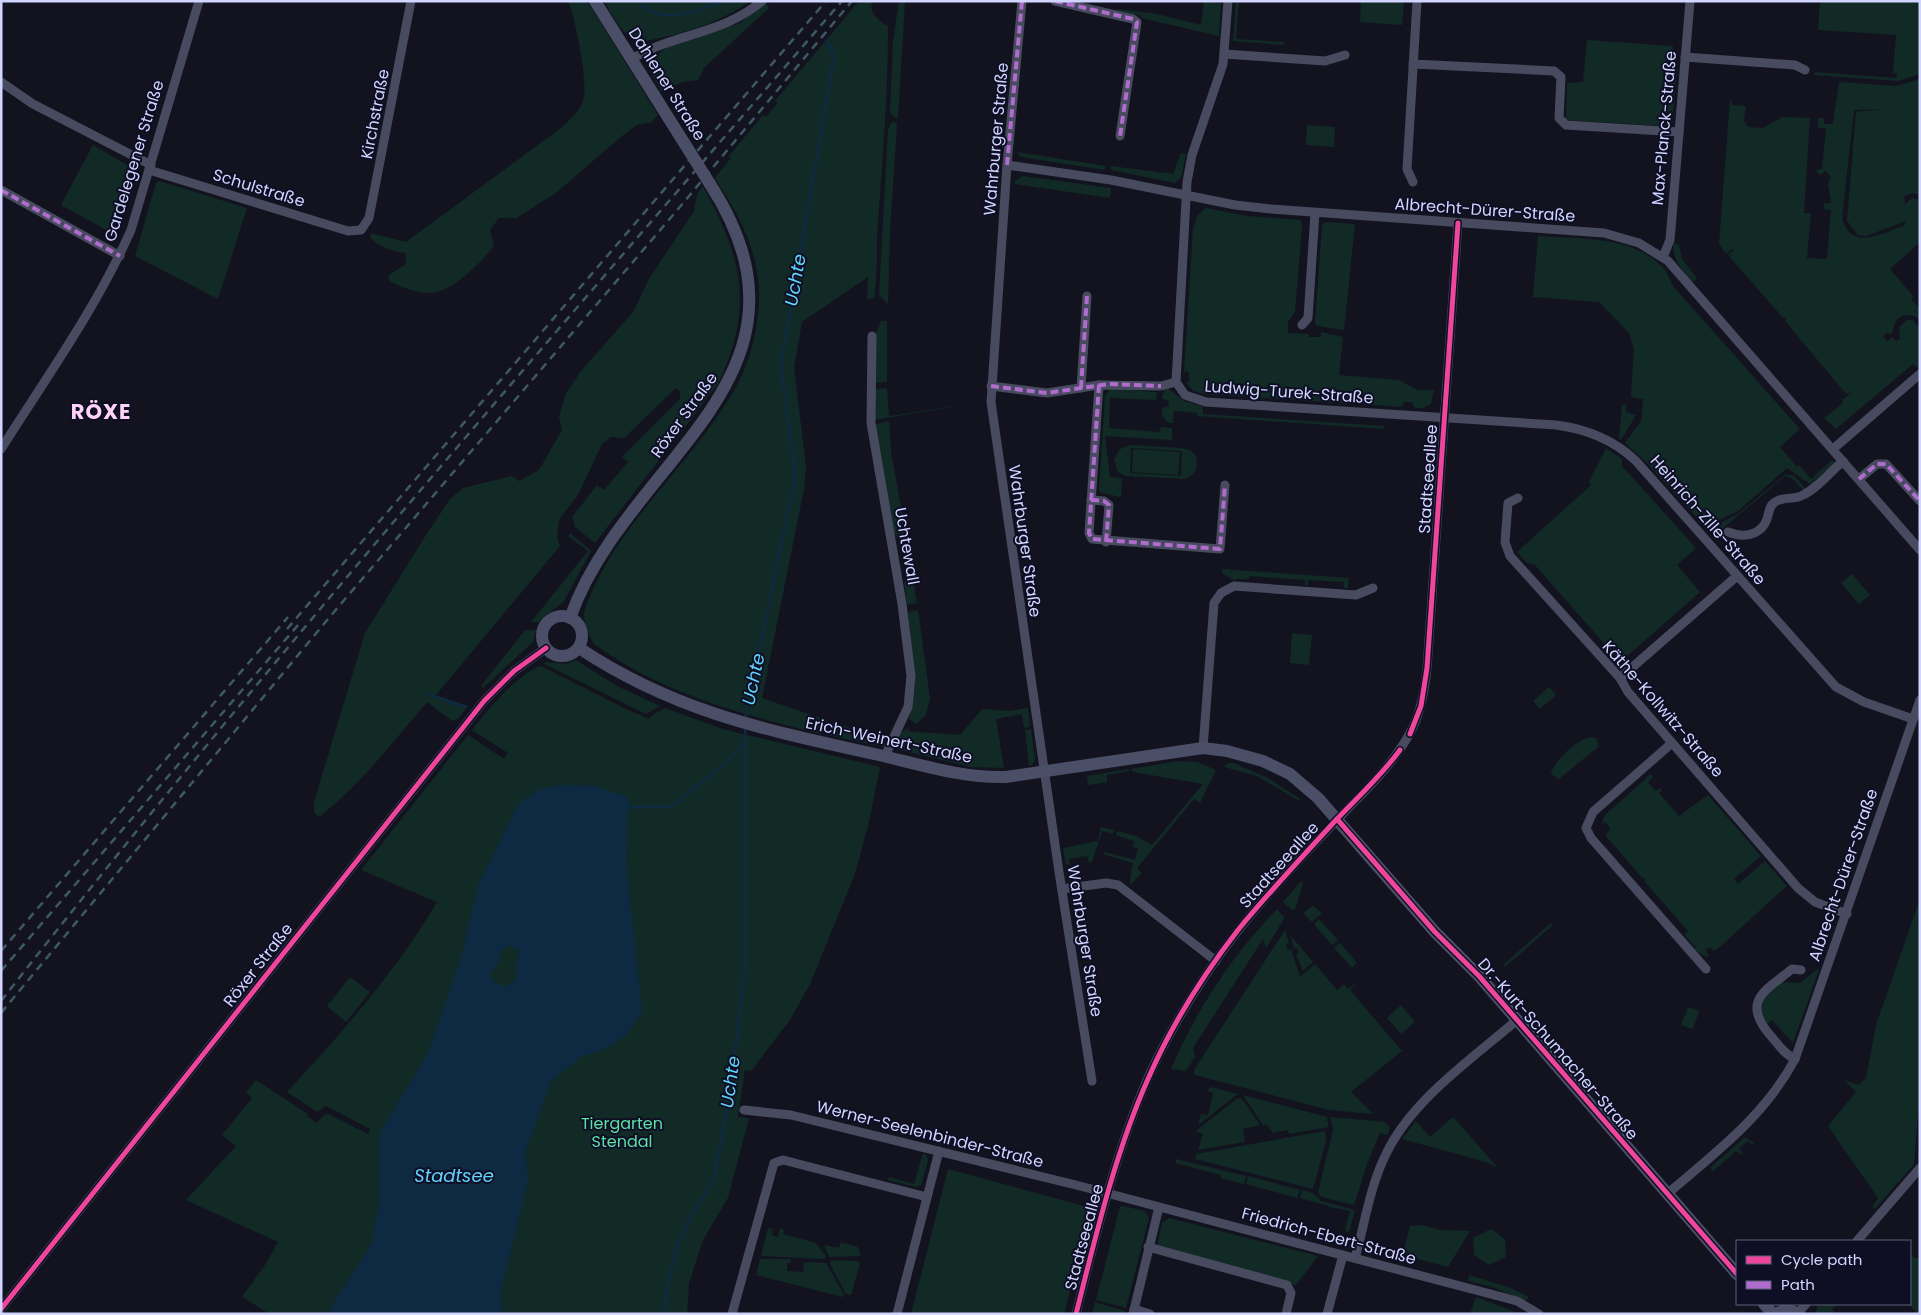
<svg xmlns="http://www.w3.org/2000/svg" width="1921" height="1315" font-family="Poppins,sans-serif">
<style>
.green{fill:#112a26;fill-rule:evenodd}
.water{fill:#0d2a42;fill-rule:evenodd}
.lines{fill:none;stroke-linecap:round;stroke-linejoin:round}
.stream{stroke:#0d2a42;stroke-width:2.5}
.street{stroke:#484b60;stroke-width:9}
.secondary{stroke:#4a4e66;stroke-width:12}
.rail{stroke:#3e5964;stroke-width:2.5;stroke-dasharray:8 6;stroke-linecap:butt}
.secondary-bridge{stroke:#4a4e66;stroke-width:12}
.quiet{stroke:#b06ccc;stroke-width:4;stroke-dasharray:8 4;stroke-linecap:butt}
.cycleway-casing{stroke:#0e0f24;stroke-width:8}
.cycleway{stroke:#ed469a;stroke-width:5}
.labels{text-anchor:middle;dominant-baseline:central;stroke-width:4;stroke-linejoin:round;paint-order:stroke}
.street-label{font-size:16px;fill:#d1d5ff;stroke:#0e0f24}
.park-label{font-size:16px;fill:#5ddfa6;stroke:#0e0f24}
.water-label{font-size:18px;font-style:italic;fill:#60d3fe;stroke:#0e0f24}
.district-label{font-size:21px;font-weight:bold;letter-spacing:1px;fill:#ffd3f7;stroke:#0e0f24}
</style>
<rect width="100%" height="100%" fill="#13131f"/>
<!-- green -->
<g class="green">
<path d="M568,1H587L658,115L652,122L637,125L622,136L557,192L517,218H499L490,230L494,246C482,262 451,293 430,293C416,293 401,287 389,281V275L406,264L405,253C392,251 379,247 370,237L371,233L406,242L561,128C569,120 579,112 583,101C589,86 575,16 568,1Z"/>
<path d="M604,1H750C721,23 681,34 646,41C623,40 615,19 604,1Z"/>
<path d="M859,1H873C867,12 879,21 888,26C888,91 883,157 878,222C876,248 878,273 874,298L867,299L868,277L802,322L794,368L806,466L804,489L762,698L826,720L821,734C738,713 665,695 594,644C590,638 584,623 584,616C584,607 591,595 594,587C629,513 696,458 736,387C752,358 760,322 759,289C757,247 737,212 715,178L731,158L729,156L763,115L766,117L778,103L775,101Z"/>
<path d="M899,1H905L898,119L891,115L890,111L893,42Z"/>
<path d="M1204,1L1221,3L1219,36L1141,18V15L1116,12L1117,9L1157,14L1201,25Z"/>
<path d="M1236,1H1239L1236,39L1284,42L1283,45L1233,41Z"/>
<path d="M1361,1H1404L1402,25L1360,22Z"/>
<path d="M1820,1H1920V74L1898,81L1814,75L1815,72L1897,78V74L1893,73L1896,35L1818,30Z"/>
<path d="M766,3L769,8L704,68L698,80L683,82L661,91L650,71C652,58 658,53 669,46L740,23Z"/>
<path d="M1587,40L1673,46L1672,68L1677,69L1672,123L1665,126L1566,120L1567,83L1583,82Z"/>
<path d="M1920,79V196L1913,193L1904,196L1905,204L1912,198L1920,200V242L1890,269L1914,297L1911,299L1920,309V319C1911,313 1900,313 1895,323C1892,329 1895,330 1890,335L1888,332L1883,336L1887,341L1892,337L1896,341L1900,339L1899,327L1907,320H1912L1920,328V370L1913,364L1836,429L1824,418L1843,403L1842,400L1852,392L1846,394L1785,321L1787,317L1783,318L1728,255L1734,250L1732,249L1726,254L1719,244L1730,99L1733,105L1746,106L1744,121L1748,127L1763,128L1782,117L1810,118L1804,213H1811L1807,258L1827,259L1831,210L1824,209V203H1831L1828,184L1831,177L1826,171L1820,175L1816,170L1822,169L1826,128H1818V118H1824V124H1833L1839,82L1896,86ZM1882,109L1856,112L1847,221L1858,235L1866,236L1906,221L1903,226C1880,234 1852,251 1842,219L1854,110Z"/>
<path d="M894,122L897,123L890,231L888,304L879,295L888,129L891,123Z"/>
<path d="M1307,125L1335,127L1334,147L1306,145Z"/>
<path d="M93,145L132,168L110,232L61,205Z"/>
<path d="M1017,152L1106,166L1105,170L1027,158L1019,156Z"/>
<path d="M1181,153L1186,154L1181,178L1175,183L1111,170V166L1173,174Z"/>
<path d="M1023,176L1111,188L1110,198L1014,184L1016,180Z"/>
<path d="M159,181L247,208L218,299L135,256L156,183Z"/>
<path d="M703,186C742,258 755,306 718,384L595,543L575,527L572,517L597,485L604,490L628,462L622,457L680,399V391L676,388L624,438L611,437L602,444L579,493L559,520L557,537L560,546L436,695L468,706L458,719L452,721L427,702C393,742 360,785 319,817L314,812V802L365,633L426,535L450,499L463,488L512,476L519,481L539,470L562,430L559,417L566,393L581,371L633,312L649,279L694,211L697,194Z"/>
<path d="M1206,208L1248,216L1301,220L1302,227L1295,312L1288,322V333L1309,334V337H1321V332L1343,337L1339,375L1399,380L1417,390H1434L1431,404L1423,408H1415L1412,402H1404L1402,407L1204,394L1193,391L1186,383L1190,381L1188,371L1184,372L1193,228L1198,215Z"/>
<path d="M1325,222L1355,224L1344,330L1318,326L1315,324L1322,225Z"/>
<path d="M1538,236C1578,239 1635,235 1664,269C1668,273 1670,281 1673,286L1800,429L1780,447L1797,467L1799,465L1811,479L1832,460L1835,463L1810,484L1787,468L1738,511L1717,521L1707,529L1645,461L1625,443L1641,421L1643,399L1631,397L1634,349L1629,333L1599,302L1533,297Z"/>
<path d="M1674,243L1679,245L1682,259L1697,278L1693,282C1683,271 1671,258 1674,243Z"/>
<path d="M881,321H887V382L874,383L876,334Z"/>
<path d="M887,388L889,416L976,403L874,420V389Z"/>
<path d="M1168,388L1184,401L1203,406V414L1384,426V429L1197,416V413L1174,411L1173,423H1169L1162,416V408L1168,406L1169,401L1162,398L1164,390Z"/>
<path d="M1110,389L1157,392L1156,400L1110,398L1109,428L1160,432L1161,427L1172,428V440L1105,436L1110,477L1122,478L1121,497L1101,493L1099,490L1105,396Z"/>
<path d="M1626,404V412L1636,415L1621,440L1619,438L1622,405Z"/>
<path d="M889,421L891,452L907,540L899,539L892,530L874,425Z"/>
<path d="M1131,445L1182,448L1190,450L1196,456C1199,467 1195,476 1185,479L1125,476L1118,472L1114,460L1120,449ZM1131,448L1182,451L1181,476L1130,473Z"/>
<path d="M1606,448L1622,459V466L1696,548L1677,565L1700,592L1625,658L1626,665L1621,668L1613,663L1617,658L1534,564L1527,563L1517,552L1591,485L1589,482Z"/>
<path d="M1133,449L1180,452L1178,475L1132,472Z"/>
<path d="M1786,474L1794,476L1806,489L1804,491L1792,478L1785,476L1722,529L1719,524L1739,513Z"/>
<path d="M570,533L591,551L563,603L547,614L539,622H531L588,551L568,536Z"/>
<path d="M1222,569L1349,578L1348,588H1344V582L1308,580V586L1305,585V580L1249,576V579H1235V581L1222,573Z"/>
<path d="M1852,574L1870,595L1859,604L1841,583Z"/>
<path d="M913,580L917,603L907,605L904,582Z"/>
<path d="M918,610L930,698L926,715L916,724L909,719L915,684L908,612Z"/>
<path d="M525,630H536L533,642L483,688L481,686Z"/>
<path d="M1292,633L1312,635L1309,665L1290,663Z"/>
<path d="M576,660L617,686L660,706L646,714L544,664L546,662L566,664Z"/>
<path d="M541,666L630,711L649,719L651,716L665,708L723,729L880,767L869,822L855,874L810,984L790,1020L751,1071L745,1070L738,1117L749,1118L728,1198L703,1240L689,1283L687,1314H270L242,1297L265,1265L278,1242L186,1200L236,1146L222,1135L252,1098L246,1093L256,1080L308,1114L307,1116L317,1123L324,1115L329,1114L368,1134L370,1129L326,1106L317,1112L287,1092C342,1033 396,971 437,902L361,870L468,735L504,759L508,753L472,730C488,710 517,674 541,666Z"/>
<path d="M1549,687L1556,695L1540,709L1533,701Z"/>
<path d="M1028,708L1030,727L1024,728L1022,714L996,719L1004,768L971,767L892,748L900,733L910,727L907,731L960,735L982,709L1010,711Z"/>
<path d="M831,722L884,739L887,740L884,747L827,735Z"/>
<path d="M1031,729L1035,759L1032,765L1029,766L1025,730Z"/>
<path d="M1589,737L1596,738L1599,746L1559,779L1552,775L1551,772C1560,756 1572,744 1589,737Z"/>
<path d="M1178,761L1197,762L1216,770L1200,803L1194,799L1137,868L1142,873L1129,886L1133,863L1103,854L1104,852L1135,860L1138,848L1133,847L1134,841L1116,835L1117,831L1136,836L1152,845L1203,784L1133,772L1131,769Z"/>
<path d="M1228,763H1233L1268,778L1300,799L1299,801L1257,776L1224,767Z"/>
<path d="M1129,769V771L1107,775V782L1088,785L1087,776Z"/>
<path d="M1651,774L1653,777L1648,782L1655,791L1660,788L1662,790L1659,793L1679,816L1708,795L1761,856L1734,879L1738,884L1765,861L1787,886L1722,945L1714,951L1710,947L1705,950L1709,955L1707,957L1694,950L1696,948L1685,935L1688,931L1645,882V878L1643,879L1605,835L1611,829L1605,822L1601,825L1605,815Z"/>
<path d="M1101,827L1114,830L1113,834L1102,831L1092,862L1089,863L1087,856L1069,859V865L1066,864L1063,848L1098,841Z"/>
<path d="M1301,881L1303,884L1295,909L1292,910L1283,902Z"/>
<path d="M1920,899V1089L1914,1164L1875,1209L1872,1207L1878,1198L1828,1126L1856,1092L1844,1080L1858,1085L1866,1078L1876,1025Z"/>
<path d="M1313,906L1322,913L1312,922L1303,913Z"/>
<path d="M1277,909L1284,917V919L1266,948L1263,939L1193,1048L1195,1057L1186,1071L1171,1069C1196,1010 1233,954 1277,909Z"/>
<path d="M1319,919L1338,940L1332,945L1314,924Z"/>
<path d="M1551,923L1553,925L1505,967L1504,964Z"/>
<path d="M1285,930L1289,943L1286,944L1288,950L1291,949L1300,977L1315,964L1337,990L1344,984L1348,989L1358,982L1350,990L1402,1051L1351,1092L1373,1114L1329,1110L1195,1075L1194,1070Z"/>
<path d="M1290,935L1313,962L1303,971L1296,955L1299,953L1297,947L1294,948Z"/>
<path d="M1340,943L1357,963L1352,968L1334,948Z"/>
<path d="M1818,969L1819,970L1793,1043L1772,1020L1766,1025C1752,1006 1767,995 1780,982L1800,983Z"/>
<path d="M350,977L370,992L346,1022L327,1006Z"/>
<path d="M1401,1005L1415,1022L1401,1034L1387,1018Z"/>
<path d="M1688,1007L1699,1011L1693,1029L1681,1025Z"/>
<path d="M1211,1087L1238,1094L1198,1125L1201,1114L1208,1115L1213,1093L1207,1091Z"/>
<path d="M1243,1095L1327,1117L1329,1127L1289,1134L1288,1130L1273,1133L1266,1124L1263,1125Z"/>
<path d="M1238,1098L1242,1099L1260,1125L1243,1129L1245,1142L1198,1150L1203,1134L1197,1132V1130Z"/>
<path d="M1330,1117L1385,1122L1390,1128L1387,1135L1380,1133L1368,1161L1354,1205L1322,1197L1318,1193L1333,1130Z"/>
<path d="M1453,1117L1498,1168L1486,1162L1402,1139L1416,1121L1430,1137Z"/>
<path d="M1325,1131L1326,1141L1313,1189L1195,1159L1196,1154Z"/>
<path d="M1745,1137L1754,1143L1753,1145L1748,1141L1739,1148L1743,1153L1741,1155L1736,1151L1712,1172L1711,1167Z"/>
<path d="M923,1153L927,1156L928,1161L921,1185L916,1187L888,1180L889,1177L914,1184Z"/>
<path d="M1176,1159L1246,1176L1244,1184L1221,1178V1175L1175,1163Z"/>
<path d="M948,1169L1091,1208L1064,1314H911Z"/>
<path d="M1248,1176L1300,1190L1297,1198L1246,1184Z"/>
<path d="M1302,1190L1313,1193L1321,1201L1355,1210L1349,1232L1345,1231L1350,1211L1330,1207L1327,1212L1329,1206L1300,1198Z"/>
<path d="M1123,1206L1145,1211L1149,1218L1126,1308L1096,1300L1120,1207Z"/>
<path d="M1169,1218L1318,1256L1296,1285L1157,1246L1162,1223Z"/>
<path d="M1422,1225L1440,1230L1470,1231L1448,1267L1403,1255L1410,1226Z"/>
<path d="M768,1228L773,1229L772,1235L778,1237L780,1229H784L783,1234L816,1243L826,1256L824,1259L761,1256Z"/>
<path d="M1491,1229L1505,1239L1506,1257L1489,1265L1474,1255L1473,1238Z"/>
<path d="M841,1242L858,1247L861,1256L829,1257L824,1245L839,1248Z"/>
<path d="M1910,1256L1920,1259V1314H1917L1909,1304Z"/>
<path d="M760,1259H791V1263H787V1271L803,1272L804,1262L826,1263L844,1295L843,1297L756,1275Z"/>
<path d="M831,1260L858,1261L860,1263L851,1295L846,1294L830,1264Z"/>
<path d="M1469,1275L1508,1287L1529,1297L1526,1301L1493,1287L1468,1281Z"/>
<path d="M1476,1297L1521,1314H1470Z"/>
<path d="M1095,1302L1125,1311L1124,1314H1092Z"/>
<path d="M1818,1304H1838L1832,1309L1836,1314H1815Z"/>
</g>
<!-- water -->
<path class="water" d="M561,785L595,786L628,797L630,806L627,813L626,864L642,1012L626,1035L607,1048L581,1057L551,1081L525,1152L528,1180L501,1291L502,1314H327L372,1243L380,1195V1132L428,1053L462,955L478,885L518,804L540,789ZM509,945L520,951L516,968V979L508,986C499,986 494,983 490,975L498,963L501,950Z"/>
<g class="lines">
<!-- stream -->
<g class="stream">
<path d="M638,1C660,28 699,10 726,1"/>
<path d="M430,695L466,707"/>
<path d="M745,719L794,484L795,473L781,364L833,63L832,49L826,41"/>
<path d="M626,807H671L726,763L742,745"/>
<path d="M664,1314L666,1294L676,1248L689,1220L714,1179L731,1087L745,968V727"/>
</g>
<!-- street -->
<g class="street">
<path d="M1022,1L1007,165L991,402L1059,872L1092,1081"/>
<path d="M1055,1L1133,19L1137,22L1120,136"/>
<path d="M1228,1L1223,64L1192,155L1187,182L1176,382L1185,395L1206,402L1556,425C1587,429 1614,440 1636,461L1836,687L1864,702L1913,719"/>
<path d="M1224,54L1325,61L1345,55"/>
<path d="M1685,57L1795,65L1805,70"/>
<path d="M632,59C674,33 722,35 762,1"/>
<path d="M1413,64L1554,71L1561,77L1559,118L1566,125L1679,132"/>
<path d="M1,82L33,104L151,165"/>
<path d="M1007,165L1111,180L1235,205L1271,209L1604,233L1639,243L1668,261L1920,550"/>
<path d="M149,170L348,231L361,230L369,218L411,1"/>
<path d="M1413,182L1407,169L1417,1"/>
<path d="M1,190L120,256"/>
<path d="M1663,257L1670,240L1690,1"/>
<path d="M1302,325L1308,318L1315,213"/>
<path d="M872,336L871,423L902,604L911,676L908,707L885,756"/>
<path d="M1099,385L1089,533L1092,539L1220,549L1225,485"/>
<path d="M991,386L1047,393L1099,385L1161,386L1176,382"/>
<path d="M1081,388L1087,296"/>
<path d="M1,449C46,378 97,307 131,230L199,1"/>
<path d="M1833,449L1920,374"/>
<path d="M1859,479L1877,464H1886L1920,501"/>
<path d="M1518,498L1508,503L1505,542L1510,556L1620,678L1628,692L1798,888L1815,902L1847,914"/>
<path d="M1091,500L1104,501L1109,505L1106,542"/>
<path d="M1728,532C1743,538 1761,536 1767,519C1769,512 1769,506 1775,502C1783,496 1793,500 1801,496C1817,489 1830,472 1843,461"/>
<path d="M1620,678L1737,576"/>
<path d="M1672,743L1593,812L1586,828L1591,838L1706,969"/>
<path d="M1203,748L1214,603L1221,593L1234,586L1356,595L1373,588"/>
<path d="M1062,889L1106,883L1118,885L1216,961"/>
<path d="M1795,1059C1784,1054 1778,1044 1770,1035C1741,1001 1765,991 1792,969L1801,970"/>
<path d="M744,1110L791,1115L1076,1185L1502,1297L1517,1301L1539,1314"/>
<path d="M1667,1194C1715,1153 1765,1116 1795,1059L1920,700"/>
<path d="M1857,1241L1920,1168"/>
<path d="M1148,1247L1287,1285L1291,1293L1286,1314"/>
<path d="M1355,1258C1365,1223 1370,1185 1387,1152C1413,1099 1473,1058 1517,1020"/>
<path d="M1,1309L484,701L514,671L546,648"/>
<path d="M1134,1309L1150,1314"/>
<path d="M1798,1313L1806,1304"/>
<path d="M732,1314L774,1163L783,1160L927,1197"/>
<path d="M897,1314L939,1151"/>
<path d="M1076,1314C1096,1235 1115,1153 1148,1078C1164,1042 1185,1006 1207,973C1244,918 1291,868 1337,820C1364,791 1395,764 1413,727C1422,708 1425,688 1427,668L1458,223"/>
<path d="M1133,1314L1159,1207"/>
<path d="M1327,1314L1343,1255"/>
</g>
<!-- secondary -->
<g class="secondary">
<path d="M595,1L654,95"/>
<circle cx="562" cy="636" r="20"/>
<path d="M570,618C627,457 835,378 710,184"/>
<path d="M579,648C677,713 767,730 879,755C922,765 961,778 1006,777L1203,748L1227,751L1263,761L1290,774L1318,798L1435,932L1479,976L1737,1274"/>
<path d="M1764,1304L1773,1314"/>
<path d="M1775,1314L1787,1309L1799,1314"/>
</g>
<!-- rail -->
<g class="rail">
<path d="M287,629L826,1"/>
<path d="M1,951L288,617"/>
<path d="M1,971L298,625"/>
<path d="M1,1001C270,658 557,331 842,1"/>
<path d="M1,1013L328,619L679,208L852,1"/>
<path d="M1920,1153V1184"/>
</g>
<!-- secondary-bridge -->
<path class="secondary-bridge" d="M654,95L710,184"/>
<!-- quiet -->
<g class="quiet">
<path d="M1055,1L1133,19L1137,22L1120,136"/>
<path d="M1007,165L1022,1"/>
<path d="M1,190L120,256"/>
<path d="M1099,385L1089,533L1092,539L1220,549L1225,485"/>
<path d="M991,386L1047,393L1109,384L1161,386"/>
<path d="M1081,388L1087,296"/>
<path d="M1859,479L1877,464H1886L1920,501"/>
<path d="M1091,500L1104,501L1109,505L1106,542"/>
</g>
<defs>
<g id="cycleway">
<path d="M1410,734L1421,706L1427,668L1458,223"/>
<path d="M1337,819L1435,932L1479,976L1737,1274"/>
<path d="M1,1309L484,701L514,671L546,648"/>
<path d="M1076,1314C1096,1235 1115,1153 1148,1079C1171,1026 1203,975 1238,930C1269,892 1303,856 1336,820C1358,797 1381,776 1400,750"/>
</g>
</defs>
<!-- cycleway casing -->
<use href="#cycleway" class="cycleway-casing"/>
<!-- cycleway -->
<use href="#cycleway" class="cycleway"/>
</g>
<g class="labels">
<!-- street labels -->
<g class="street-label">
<text transform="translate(667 84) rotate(58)">Dahlener Straße</text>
<text transform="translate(375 114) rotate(-79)">Kirchstraße</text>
<text transform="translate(1664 128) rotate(-85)">Max-Planck-Straße</text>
<text transform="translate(996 139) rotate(-85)">Wahrburger Straße</text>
<text transform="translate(134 161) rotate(-73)">Gardelegener Straße</text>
<text transform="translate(259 188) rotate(17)">Schulstraße</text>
<text transform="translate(1485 210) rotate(4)">Albrecht-Dürer-Straße</text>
<text transform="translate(1289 392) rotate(4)">Ludwig-Turek-Straße</text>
<text transform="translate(684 415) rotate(-54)">Röxer Straße</text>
<text transform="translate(1428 479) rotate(-86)">Stadtseeallee</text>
<text transform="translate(1708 520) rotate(49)">Heinrich-Zille-Straße</text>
<text transform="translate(1025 541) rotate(82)">Wahrburger Straße</text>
<text transform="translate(907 546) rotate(80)">Uchtewall</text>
<text transform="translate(1663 709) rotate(49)">Käthe-Kollwitz-Straße</text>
<text transform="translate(889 740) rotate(12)">Erich-Weinert-Straße</text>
<text transform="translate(1279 865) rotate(-48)">Stadtseeallee</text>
<text transform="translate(1843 875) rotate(-71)">Albrecht-Dürer-Straße</text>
<text transform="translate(1085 941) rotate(81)">Wahrburger Straße</text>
<text transform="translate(258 965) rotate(-52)">Röxer Straße</text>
<text transform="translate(1558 1049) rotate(49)">Dr.-Kurt-Schumacher-Straße</text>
<text transform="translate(930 1134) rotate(14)">Werner-Seelenbinder-Straße</text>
<text transform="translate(1329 1236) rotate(15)">Friedrich-Ebert-Straße</text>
<text transform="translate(1084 1237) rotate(-75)">Stadtseeallee</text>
</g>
<!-- park labels -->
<g class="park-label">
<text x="622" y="1123">Tiergarten<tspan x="622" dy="18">Stendal</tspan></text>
</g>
<!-- water labels -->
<g class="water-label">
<text transform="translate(795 280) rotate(-80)">Uchte</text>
<text transform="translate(753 679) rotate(-78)">Uchte</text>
<text transform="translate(730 1082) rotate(-82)">Uchte</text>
<text x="454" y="1175">Stadtsee</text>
</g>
<!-- district labels -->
<g class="district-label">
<text x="101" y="411">RÖXE</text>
</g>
</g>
<!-- border -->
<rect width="1921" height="1315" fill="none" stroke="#d1d5ff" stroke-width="5"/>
<!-- legend -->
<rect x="1736" y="1240" width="175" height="65" fill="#0e0f24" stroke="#5c5e7c"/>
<rect x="1746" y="1256" width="25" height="8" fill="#ed469a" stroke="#5c5e7c"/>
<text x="1781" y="1265" font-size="15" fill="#d1d5ff">Cycle path</text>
<rect x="1746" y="1281" width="25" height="8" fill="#b06ccc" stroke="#5c5e7c"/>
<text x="1781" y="1290" font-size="15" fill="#d1d5ff">Path</text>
</svg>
